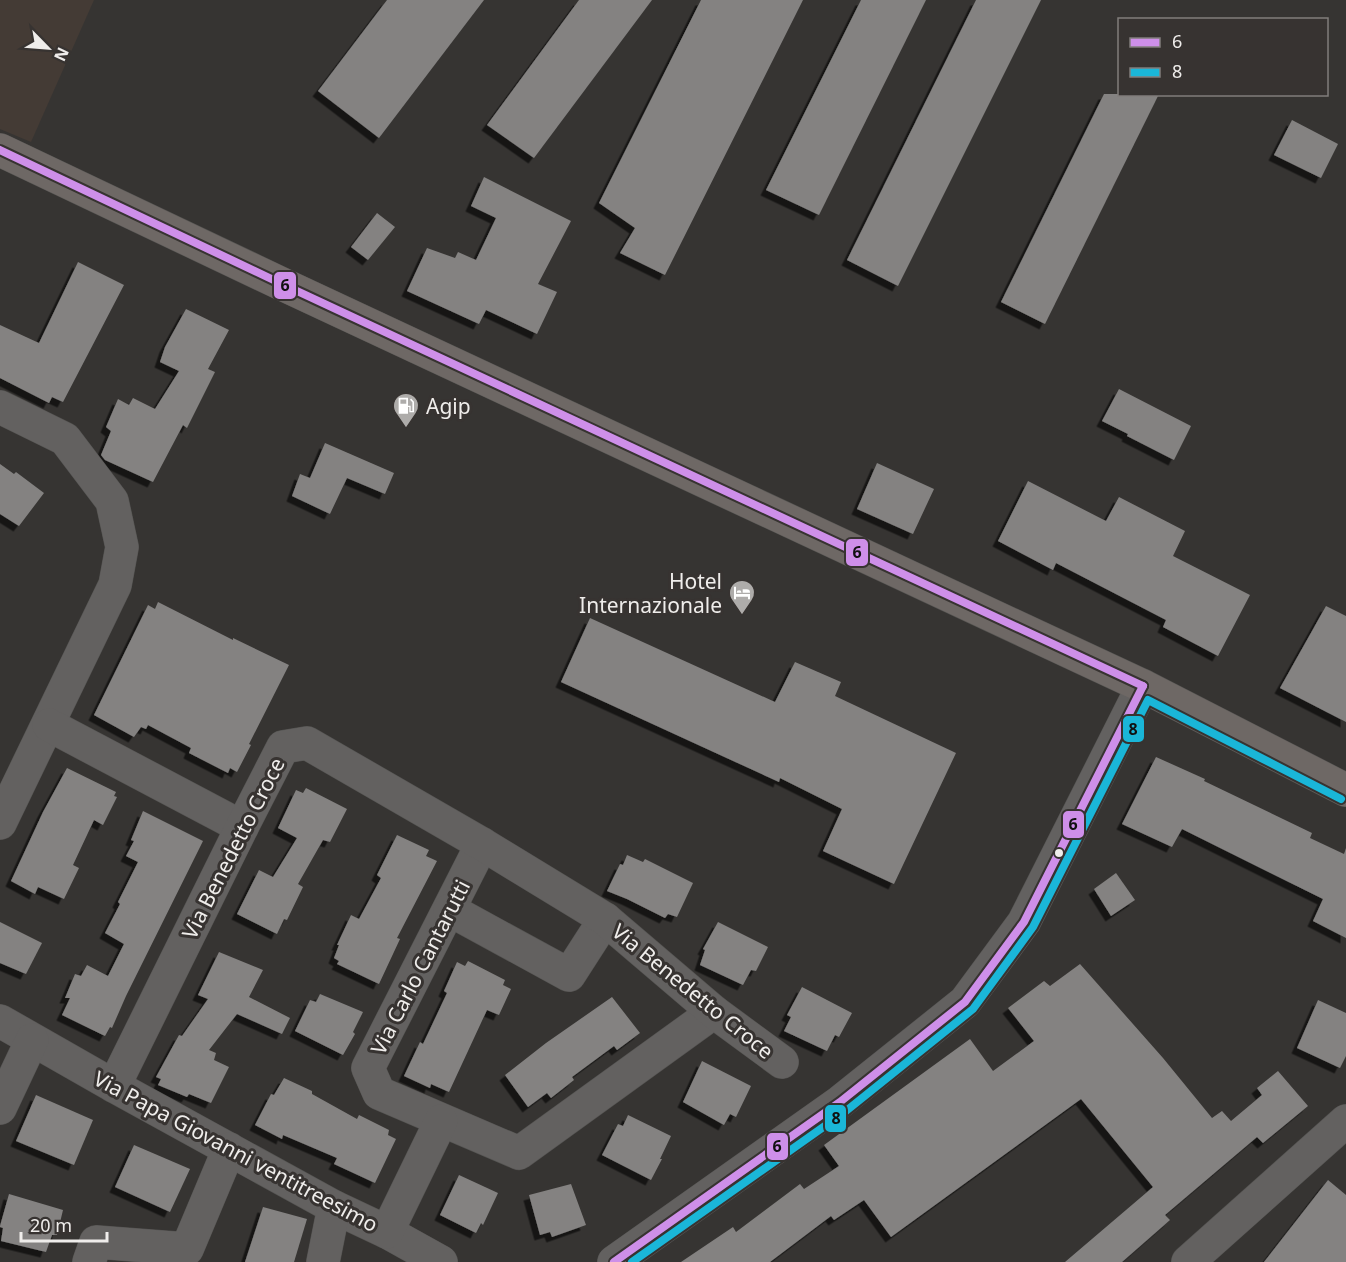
<svg xmlns="http://www.w3.org/2000/svg" width="1346" height="1262" font-family="'Noto Sans',sans-serif">
<style>
.built{fill:#443b35}
.building{fill:#848281;filter:url(#shadow)}
.lines{fill:none;stroke-linecap:round;stroke-linejoin:round}
.minor-casing{stroke:#545351;stroke-width:34}
.major-casing{stroke:#545351;stroke-width:34}
.minor{stroke:#636160;stroke-width:33}
.major{stroke:#6e6865;stroke-width:33}
.bus-1-casing{stroke:#373331;stroke-width:12}
.bus-2-casing{stroke:#373331;stroke-width:12}
.bus-1{stroke:#ce8fe9;stroke-width:8}
.bus-2{stroke:#1ab6d8;stroke-width:8}
.bus-dot{fill:#efedeb;stroke:#373331;stroke-width:2}
.labels{text-anchor:middle;dominant-baseline:central;stroke-width:6;stroke-linejoin:round;paint-order:stroke}
.poi-label{font-size:21px;fill:#efedeb;stroke:#373331;text-anchor:start}
.street-label{font-size:21px;fill:#efedeb;stroke:#373331}
.line-badge{stroke:#373331;stroke-width:2}
.pale-badge-label{font-size:16px;text-anchor:middle;font-weight:bold;fill:#111}
</style>
<defs>
<filter id="shadow"><feDropShadow dx="-5.5" dy="5.5" stdDeviation="0" flood-color="#0009"/></filter>
</defs>
<rect width="100%" height="100%" fill="#363432"/>
<!-- built -->
<path class="built" d="M0,0H94L31,142L0,129Z"/>
<!-- building -->
<g class="building">
<path d="M387,0H484L379,138L318,91Z"/>
<path d="M579,0H652L534,158L487,125Z"/>
<path d="M701,0H803L665,275L620,253L635,228L599,203Z"/>
<path d="M861,0H926L819,215L766,190Z"/>
<path d="M976,0H1041L898,286L847,260Z"/>
<path d="M1104,94H1159L1045,324L1001,302Z"/>
<path d="M1292,120L1338,144L1321,178L1274,155Z"/>
<path d="M484,177L571,221L538,284L557,292L537,334L486,310L479,324L407,291L427,248L455,258L458,252L476,260L496,218L471,206Z"/>
<path d="M377,213L395,227L368,260L351,247Z"/>
<path d="M78,262L124,285L63,402L52,397L49,403L0,378V325L39,343Z"/>
<path d="M186,309L229,330L208,369L215,372L187,428L183,425L153,482L105,460L101,455L111,431L106,427L118,399L129,405L133,398L155,409L179,371L160,362L165,347Z"/>
<path d="M1119,389L1191,426L1174,460L1127,436L1128,434L1102,421Z"/>
<path d="M325,443L394,473L385,494L347,478L330,514L292,496L300,474L310,478Z"/>
<path d="M877,463L934,489L913,534L857,509Z"/>
<path d="M0,464L14,474L16,472L44,493L19,526L0,514Z"/>
<path d="M1028,481L1106,521L1119,497L1185,531L1173,556L1250,595L1218,656L1163,627L1166,620L1056,563L1053,570L998,541Z"/>
<path d="M158,602L233,640V638L289,665L249,744L251,745L237,772L230,768L228,773L189,753L191,748L148,725L146,729L141,727L134,737L94,715L148,605L155,609Z"/>
<path d="M1326,606L1346,616V722L1280,688Z"/>
<path d="M590,618L775,702L795,662L841,682L835,696L956,753L894,884L823,851L842,809L780,778L779,782L561,682Z"/>
<path d="M1156,757L1205,779L1204,781L1312,833L1310,838L1344,854L1346,848V938L1313,921L1323,899L1182,829L1172,847L1122,824Z"/>
<path d="M67,768L116,792L114,796L117,797L103,825L94,820L73,865L79,868L64,899L38,887L35,894L11,881L43,812Z"/>
<path d="M306,788L347,809L330,842L323,840L298,884L303,887L287,920L284,919L277,934L237,914L259,870L273,877L297,838L278,828L296,790L303,793Z"/>
<path d="M143,811L203,841L126,996L112,1028L110,1027L105,1036L62,1015L70,998H65L75,974L81,976L87,965L108,976L124,944L105,933L120,904L118,902L138,862L126,856L134,841L131,840Z"/>
<path d="M397,835L429,850L426,856L437,861L397,938L400,939L379,984L337,964L339,961L334,958L339,945H337L351,915L359,919L381,878L377,875Z"/>
<path d="M627,855L643,862L645,859L693,883L677,917L668,914L665,918L627,899L607,891L620,864L623,865Z"/>
<path d="M1116,873L1135,900L1111,916L1094,889Z"/>
<path d="M0,922L42,943L26,974L0,963Z"/>
<path d="M718,922L768,947L756,971L751,970L743,985L700,965L705,950L703,949Z"/>
<path d="M219,952L263,970L249,997L290,1018L282,1034L237,1014L209,1050L216,1053L214,1060L229,1067L211,1103L189,1094L187,1097L158,1085L161,1079L156,1077L179,1035L182,1036L208,999L198,995Z"/>
<path d="M468,961L505,980L503,985L511,989L499,1015L487,1010L449,1092L431,1084L430,1088L404,1076L420,1042L423,1044L447,993L444,991L457,962L465,966Z"/>
<path d="M1080,964L1163,1058L1212,1118L1222,1111L1231,1121L1262,1095L1257,1088L1278,1071L1308,1106L1263,1143L1257,1137L1165,1215L1170,1220L1122,1262H1065L1153,1187L1081,1099L891,1237L864,1200L834,1220L831,1216L770,1262H681L733,1227L736,1232L800,1184L804,1189L839,1166L824,1145L970,1039L993,1071L1034,1041L1008,1008L1044,981L1050,986Z"/>
<path d="M802,987L852,1013L839,1037L835,1035L827,1051L784,1031L791,1017L787,1015Z"/>
<path d="M320,994L363,1012L353,1032L355,1034L343,1055L295,1031L310,1000L316,1002Z"/>
<path d="M612,997L640,1033L617,1050L614,1046L572,1077L574,1080L551,1098L547,1093L528,1107L505,1075L546,1043Z"/>
<path d="M1318,1000L1346,1013V1056L1340,1068L1297,1048Z"/>
<path d="M702,1061L751,1086L736,1117L730,1114L724,1125L683,1102Z"/>
<path d="M284,1078L312,1091V1094L357,1119L359,1115L389,1130L388,1135L396,1139L375,1183L334,1164L337,1158L283,1135L282,1139L255,1125L271,1094L274,1095Z"/>
<path d="M36,1095L93,1120L74,1165L16,1141Z"/>
<path d="M628,1115L671,1136L660,1159H662L651,1180L602,1155L618,1124L623,1126Z"/>
<path d="M134,1145L190,1169L170,1212L115,1187Z"/>
<path d="M459,1175L498,1193L483,1225L481,1223L476,1233L440,1215Z"/>
<path d="M1328,1180L1346,1195V1262H1264Z"/>
<path d="M571,1184L586,1225L552,1237L550,1232L540,1235L529,1195Z"/>
<path d="M9,1194L63,1210L57,1235H52L46,1252L1,1241L3,1228L0,1227V1226Z"/>
<path d="M263,1207L307,1219L294,1262H245Z"/>
</g>
<g class="lines">
<defs>
<g id="minor">
<path d="M0,407L65,439L112,501L122,547L115,585L0,823"/>
<path d="M49,725L242,827"/>
<path d="M482,844L368,1068L379,1093L519,1153L714,1012"/>
<path d="M450,910L569,975L605,919"/>
<path d="M0,1021L114,1086L334,1207L387,1232L441,1262"/>
<path d="M114,1086L242,827L283,747L307,743L482,844L605,919L714,1012L782,1062"/>
<path d="M0,1108L32,1040"/>
<path d="M387,1232L441,1121"/>
<path d="M89,1262L96,1242L187,1249L229,1149"/>
<path d="M323,1262L334,1207"/>
<path d="M614,1262L840,1102L965,1002L1024,922L1143,686"/>
<path d="M1188,1262L1346,1121"/>
</g>
<path id="major" d="M0,150L282,284L1143,686L1346,790"/>
</defs>
<!-- minor casing -->
<use href="#minor" class="minor-casing"/>
<!-- major casing -->
<use href="#major" class="major-casing"/>
<!-- minor -->
<use href="#minor" class="minor"/>
<!-- major -->
<use href="#major" class="major"/>
<defs>
<g id="bus-1">
<path d="M0,150L282,284L1143,686"/>
<path d="M614,1262L840,1102L965,1002L1024,922L1143,686"/>
</g>
<path id="bus-2" d="M632,1262L846,1111L973,1009L1033,927L1148,700L1341,799"/>
</defs>
<!-- bus-1 casing -->
<use href="#bus-1" class="bus-1-casing"/>
<!-- bus-2 casing -->
<use href="#bus-2" class="bus-2-casing"/>
<!-- bus-1 -->
<use href="#bus-1" class="bus-1"/>
<!-- bus-2 -->
<use href="#bus-2" class="bus-2"/>
</g>
<!-- icons -->
<defs>
<symbol id="fuel-pin" viewBox="-11 -11 22 30"><path d="M0 17L-7.5 6A9.5 9.5 0 1 1 7.5 6Z" fill="#aeacaa" stroke="#373331"/><path d="M-5.5-6h7V0h2V4h1.3V-2.5L3-4.5l.8-.8L6-3V5H2.5V1h-1V6h-7ZM-4.2-4.7v3.2H.2V-4.7Z" fill="#fff"/></symbol>
<symbol id="hotel-pin" viewBox="-11 -11 22 30"><path d="M0 17L-7.5 6A9.5 9.5 0 1 1 7.5 6Z" fill="#aeacaa" stroke="#373331"/><path d="M-6-4.5h1.5V1H6V5H4.5V3h-9V5H-6ZM-4 0a1.8 1.8 0 1 1 3.6 0ZM.5 0V-2.5h3Q6-2.5 6 0Z" fill="#fff"/></symbol>
</defs>
<g fill-rule="evenodd">
<use href="#fuel-pin" x="391" y="391" width="30" height="40"/>
<use href="#hotel-pin" x="727" y="578" width="30" height="40"/>
</g>
<!-- markers -->
<circle class="bus-dot" cx="1059" cy="853" r="5"/>
<g class="labels">
<!-- poi labels -->
<g class="poi-label">
<text x="426" y="406">Agip</text>
<text x="722" y="581" text-anchor="end">Hotel<tspan x="722" dy="24">Internazionale</tspan></text>
</g>
<!-- street labels -->
<g class="street-label">
<text transform="translate(233 848) rotate(-63)">Via Benedetto Croce</text>
<text transform="translate(420 967) rotate(-63)">Via Carlo Cantarutti</text>
<text transform="translate(693 991) rotate(39)">Via Benedetto Croce</text>
<text transform="translate(236 1151) rotate(28)">Via Papa Giovanni ventitreesimo</text>
</g>
</g>
<g class="line-badge">
<rect x="273" y="271" width="24" height="29" rx="6" fill="#ce8fe9"/>
<rect x="845" y="538" width="24" height="29" rx="6" fill="#ce8fe9"/>
<rect x="1122" y="715" width="23" height="28" rx="6" fill="#1ab6d8"/>
<rect x="1062" y="810" width="23" height="29" rx="6" fill="#ce8fe9"/>
<rect x="824" y="1104" width="23" height="29" rx="6" fill="#1ab6d8"/>
<rect x="766" y="1132" width="23" height="29" rx="6" fill="#ce8fe9"/>
</g>
<g class="pale-badge-label">
<text x="285" y="291">6</text>
<text x="857" y="558">6</text>
<text x="1133" y="735">8</text>
<text x="1073" y="830">6</text>
<text x="836" y="1124">8</text>
<text x="777" y="1152">6</text>
</g>
<!-- legend -->
<rect x="1118" y="18" width="210" height="78" fill="#373331" stroke="#817d7b" stroke-width="1.5"/>
<rect x="1130" y="38" width="30" height="9" fill="#ce8fe9" stroke="#817d7b" stroke-width="1.5"/>
<text x="1172" y="48" font-size="18" fill="#efedeb">6</text>
<rect x="1130" y="68" width="30" height="9" fill="#1ab6d8" stroke="#817d7b" stroke-width="1.5"/>
<text x="1172" y="78" font-size="18" fill="#efedeb">8</text>
<!-- north arrow -->
<g transform="translate(48 48) rotate(115)" stroke="#373331" stroke-width="4.5" paint-order="stroke">
<path d="M0-4.5L10 22L0 15L-10 22Z" fill="#efedeb"/>
<text y="-9" font-size="16" font-weight="bold" text-anchor="middle" fill="#efedeb">N</text>
</g>
<!-- scale -->
<path d="M21 1232v9h86v-9" fill="none" stroke="#efedeb" stroke-width="3"/>
<text x="30" y="1232" font-size="18" fill="#efedeb" stroke="#373331" stroke-width="4.5" paint-order="stroke">20 m</text>
</svg>
